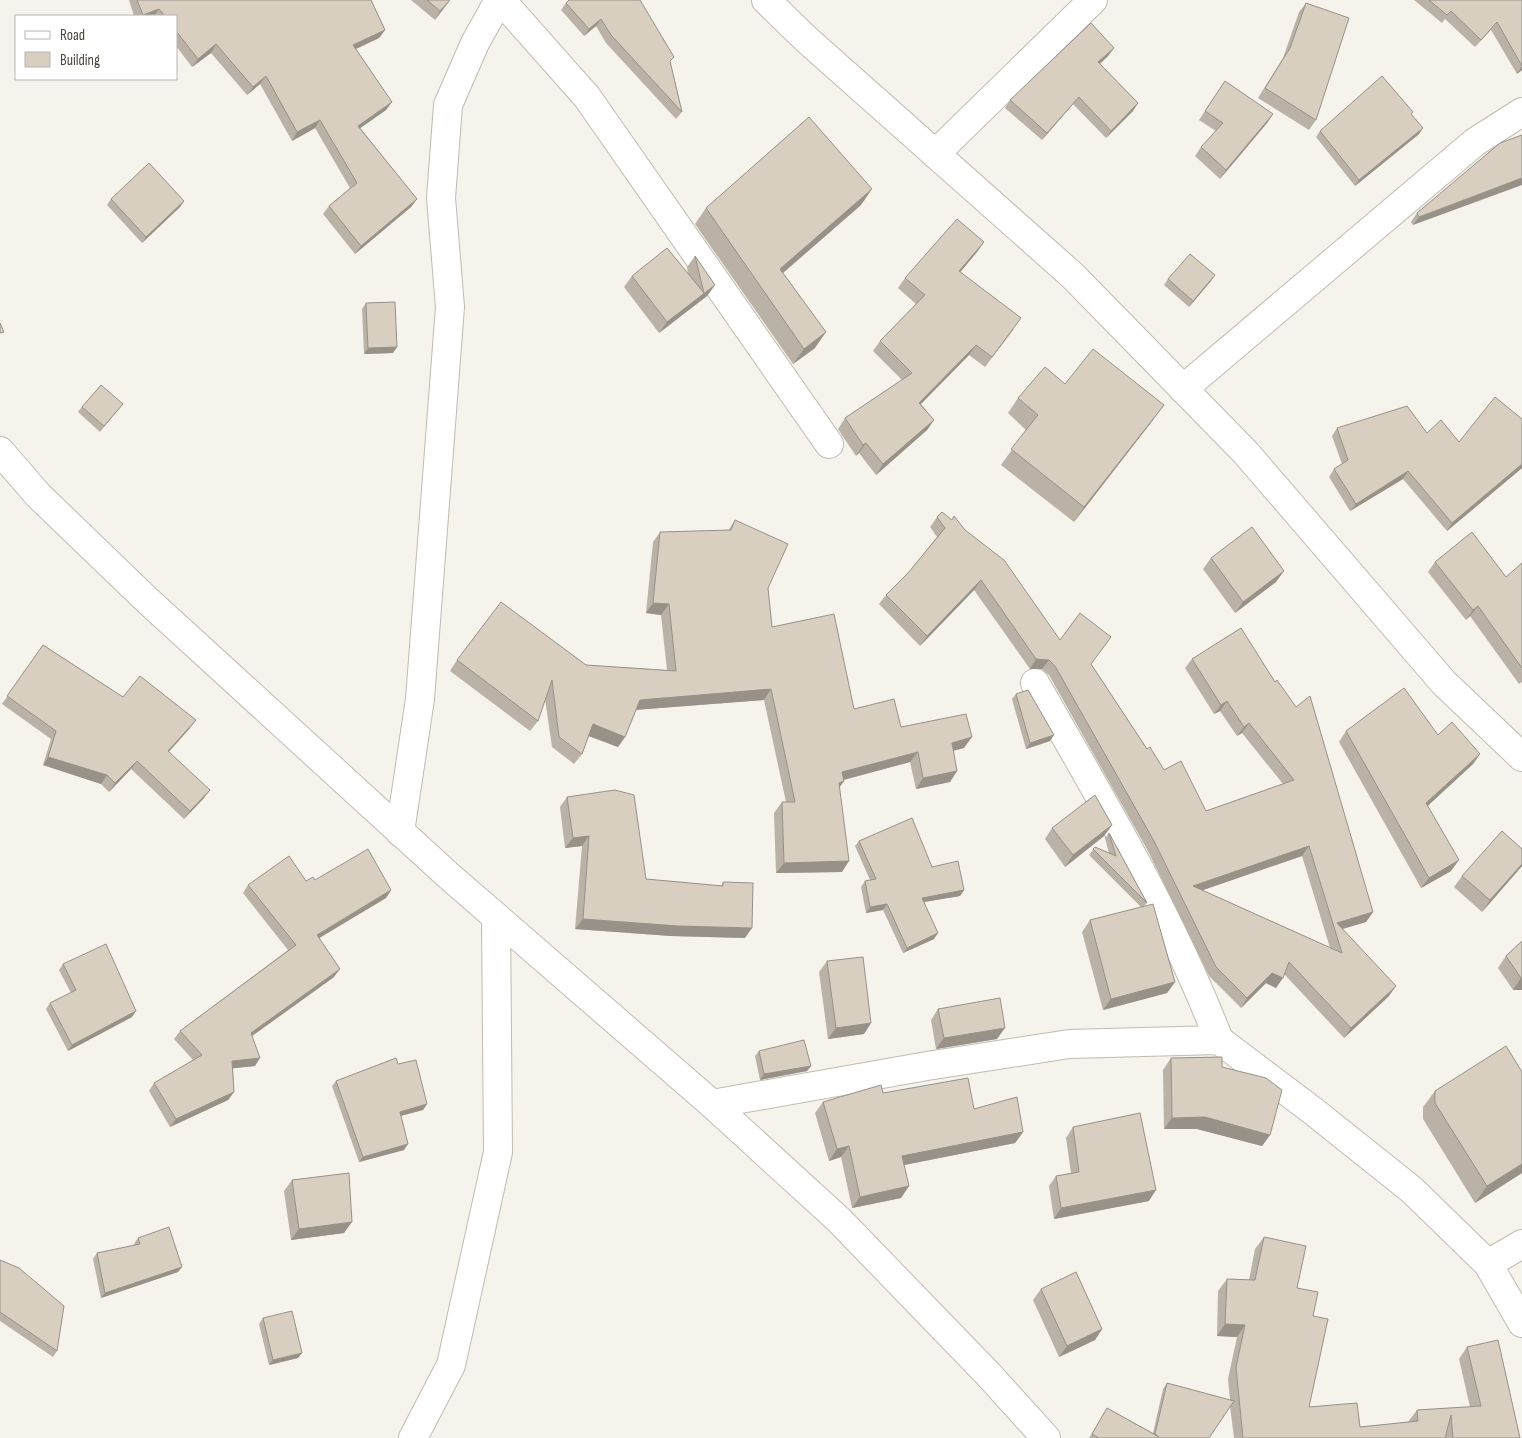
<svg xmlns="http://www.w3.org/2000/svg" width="1522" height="1438" font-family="'Sofia Sans Condensed',sans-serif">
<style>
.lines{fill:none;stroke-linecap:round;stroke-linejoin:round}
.minor-casing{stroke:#c2bbae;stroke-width:30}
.minor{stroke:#fff;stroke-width:28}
.wall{fill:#bab2a6;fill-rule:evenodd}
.shaded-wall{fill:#979187}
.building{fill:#d8cfc1;stroke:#979187;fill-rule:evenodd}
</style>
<rect width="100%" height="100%" fill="#f6f3ec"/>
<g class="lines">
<defs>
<g id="minor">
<path d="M501,0L587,97L829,444"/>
<path d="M766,0L806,39L1073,276L1246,453L1444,683L1522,757"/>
<path d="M935,154L1093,0"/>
<path d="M1183,389L1475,142L1522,112"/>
<path d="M0,451L38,495L147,600L449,876L712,1104L839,1220L989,1375L1046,1438"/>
<path d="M1035,683C1101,799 1171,915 1219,1040"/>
<path d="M400,832L420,699L450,307L441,198L448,105L475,43L499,0"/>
<path d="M712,1104L927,1066L1069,1044L1219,1040L1313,1111L1412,1190L1488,1264L1522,1323"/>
<path d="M1488,1264L1522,1244"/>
<path d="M413,1438L451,1365L498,1152L496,917"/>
</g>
</defs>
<!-- minor casing -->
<use href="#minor" class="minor-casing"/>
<!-- minor -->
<use href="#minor" class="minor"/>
</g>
<!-- wall -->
<g class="wall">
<path d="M129,0H371L385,30L379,38L356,49L392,102L386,110L360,128L417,199L411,207L355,254L323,214L329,206L350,188L315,128L292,141L260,84L247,95L211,53L192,67L176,46V16H134Z"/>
<path d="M411,0H450L435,20Z"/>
<path d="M640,0L670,62L682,112L676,119L606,43L596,26L584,36L561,10L566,3Z"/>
<path d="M1414,0H1522V70L1517,74L1491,30L1475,47L1445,19L1442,23Z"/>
<path d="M1306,3L1316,120L1309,130L1258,98L1283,58L1299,12Z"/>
<path d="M1114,48L1108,56L1100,64L1138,103L1133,111L1106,138L1073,104L1042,140L1005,108L1010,100Z"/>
<path d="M1225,81L1273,114L1267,123L1220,179L1195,156L1201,147L1216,131L1199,120Z"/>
<path d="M1411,115L1419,134L1355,186L1316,137L1320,131Z"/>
<path d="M1522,135L1413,225L1411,222L1417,213Z"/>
<path d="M111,199L184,201L180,207L142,243L107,205Z"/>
<path d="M861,205L783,273L815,348L793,364L695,224L706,208Z"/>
<path d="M984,242L977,252L960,272L1014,329L985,367L969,355L921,404L934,420L927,430L876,475L859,453L856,456L838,429L845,418L902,380L873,351L880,341L916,304L898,288L905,278Z"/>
<path d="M695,256L715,285L707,296L659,333L624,287L632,276L688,274L687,267Z"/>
<path d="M1168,279L1211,281L1189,307L1164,285Z"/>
<path d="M366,303L393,353L364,354L362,309Z"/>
<path d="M1065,384L1153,420L1074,522L1001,465L1026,430L1008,413L1018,398Z"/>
<path d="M82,407L119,409L100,432L78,412Z"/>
<path d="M1337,428L1427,433L1459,442L1522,468L1447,531L1403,479L1350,511L1329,477L1334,469L1342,464L1332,436Z"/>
<path d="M937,517L965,530L1060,640L1091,664L1147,749L1164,770L1206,811L1283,784L1242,733L1237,736L1220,711L1214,714L1185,668L1192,659L1241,628L1373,912L1366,922L1343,929L1389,996L1344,1038L1284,974L1276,988L1266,983L1241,1008L1209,976L1148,851L1049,675L1042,669H1030L974,590L920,646L879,604L886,595L908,573L937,537L930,527ZM1302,856L1330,948L1202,890Z"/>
<path d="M735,520L768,588L772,627L854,709L901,727L964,748L953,751L957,771L950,782L916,789L910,762L844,780L839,788L842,872L776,873L774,813L782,802H786L764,700L636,710L625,737L618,747L589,736L582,754L574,764L552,747L545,699L538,721L530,731L450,671L457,660L586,665L667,670L661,615L646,613L653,542L660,532L728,531Z"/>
<path d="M1211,558L1276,582L1235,613L1203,569Z"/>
<path d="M1435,562L1506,577L1522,563V682L1519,684L1470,616L1466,620L1428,572Z"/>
<path d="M43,645L123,697L190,728L169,752L204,798L184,819L131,769L109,792L101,784L43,765L51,739L2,704Z"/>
<path d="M1016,694L1050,741L1026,749L1012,699Z"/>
<path d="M1346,731L1438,735L1480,754L1473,764L1427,806L1451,871L1421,888L1339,742Z"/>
<path d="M567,797L646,879L721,886L723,882L745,938L671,936L575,929L582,846L565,848L560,807Z"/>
<path d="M1112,825L1104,836L1065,867L1045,839L1052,828Z"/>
<path d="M1109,833L1147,903L1144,906L1175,982L1167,993L1103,1010L1082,932L1090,920L1141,907L1089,855L1095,847L1109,853L1105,838Z"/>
<path d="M859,841L932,867L964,890L960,896L924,902L934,939L903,953L883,910L866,913L861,887L865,881L870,880L855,846Z"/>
<path d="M1522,866L1482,912L1454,887L1462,876Z"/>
<path d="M315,880L391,890L386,898L319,938L334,977L252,1036L255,1066L233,1068L234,1092L228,1100L170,1127L149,1091L154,1083L193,1060L174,1039L180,1031L288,950L243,893L248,885L306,881Z"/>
<path d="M1522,941V990H1513L1498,968L1506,956Z"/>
<path d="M827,961L871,1023L864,1034L828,1039L819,972Z"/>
<path d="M63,964L132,1017L68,1051L46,1009L50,1003L71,993L59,970Z"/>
<path d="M938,1009L997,1039L936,1049L931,1020Z"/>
<path d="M759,1051L811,1066L807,1071L760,1080L755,1056Z"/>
<path d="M1171,1058L1222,1067L1270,1135L1262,1146L1197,1129H1164L1163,1070Z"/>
<path d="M398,1064L427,1104L423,1110L401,1116L404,1150L359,1162L332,1086L336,1081Z"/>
<path d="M1522,1072V1173L1475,1203L1423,1119V1107L1435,1091Z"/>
<path d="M883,1093L974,1109L1023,1132L1015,1143L904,1165L909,1186L901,1198L852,1208L841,1157L829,1161L815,1113L823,1102Z"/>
<path d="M1073,1127L1149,1201L1054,1219L1049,1186L1056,1176L1071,1173L1066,1138Z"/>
<path d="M292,1180L344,1233L291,1240L284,1191Z"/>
<path d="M1264,1237L1297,1288L1313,1316L1309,1407L1360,1427L1408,1422L1417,1410L1470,1407L1459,1359L1467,1347L1520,1438H1234L1230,1406L1209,1438H1089L1107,1408L1153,1433L1163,1389L1167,1383L1230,1400L1228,1379L1237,1337L1217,1336L1218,1291L1227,1279L1249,1280L1255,1249Z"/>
<path d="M138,1238L178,1272L101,1298L93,1259L97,1253L134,1245V1244Z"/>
<path d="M0,1260L57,1351L53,1357L0,1321Z"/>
<path d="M1041,1289L1102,1329L1095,1340L1059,1357L1033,1300Z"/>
<path d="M263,1318L298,1358L269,1365L259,1324Z"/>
</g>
<!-- shaded-wall -->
<g class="shaded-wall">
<path d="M450,0L435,20L440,11Z"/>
<path d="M159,9L154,16H142L143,15Z"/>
<path d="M601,19L596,26L584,36L589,29Z"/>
<path d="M385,30L379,38L347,53L353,45Z"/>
<path d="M216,44L211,53L192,67L198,59Z"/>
<path d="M1114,48L1108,56L1093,70L1098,62Z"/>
<path d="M1522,66V70L1517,74Z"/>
<path d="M266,76L260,84L247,95L253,87Z"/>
<path d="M1079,97L1073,104L1042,140L1047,133Z"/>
<path d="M392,102L386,110L352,134L358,126Z"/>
<path d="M1138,103L1133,111L1106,138L1111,131Z"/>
<path d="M1273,114L1267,123L1220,179L1226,170Z"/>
<path d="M320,120L315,128L292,141L297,132Z"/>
<path d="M1423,128L1419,134L1355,186L1359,180Z"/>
<path d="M1522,178V185L1413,225L1419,217Z"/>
<path d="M872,189L861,205L769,285L780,269Z"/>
<path d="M417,199L411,207L355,254L361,246Z"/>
<path d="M184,201L180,207L142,243L146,237Z"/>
<path d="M984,242L977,252L952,282L959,271Z"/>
<path d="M1215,275L1211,281L1189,307L1193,301Z"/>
<path d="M715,285L707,296L659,333L667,322Z"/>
<path d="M826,332L815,348L793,364L804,349Z"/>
<path d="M976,345L969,355L912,413L919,403Z"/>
<path d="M397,347L393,353L364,354L368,348Z"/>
<path d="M1164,405L1153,420L1074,522L1084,507Z"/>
<path d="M934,420L927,430L876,475L883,464Z"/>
<path d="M866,443L859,453L856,456L863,445Z"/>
<path d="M1522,464V468L1447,531L1452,523Z"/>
<path d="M1408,471L1403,479L1350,511L1356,504Z"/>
<path d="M1284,571L1276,582L1235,613L1243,602Z"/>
<path d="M981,580L974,590L920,646L927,636Z"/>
<path d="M653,603L669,604L661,615L646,613Z"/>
<path d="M1478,606L1470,616L1466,620L1473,610Z"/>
<path d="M1036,659L1049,660L1042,669H1030Z"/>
<path d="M771,689L764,700L633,710L640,700Z"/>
<path d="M1227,701L1220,711L1214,714L1221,705Z"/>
<path d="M196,720L190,728L162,759L168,751Z"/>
<path d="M1249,723L1242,733L1237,736L1244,727Z"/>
<path d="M593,724L625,737L618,747L586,735Z"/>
<path d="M1054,735L1050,741L1026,749L1030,743Z"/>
<path d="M972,737L964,748L944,753L952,743Z"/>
<path d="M918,752L910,762L835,782L842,772Z"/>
<path d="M1480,754L1473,764L1419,814L1426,803Z"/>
<path d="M48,757L107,775L101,784L43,765Z"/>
<path d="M137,761L131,769L109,792L115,783Z"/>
<path d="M957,771L950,782L916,789L923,778Z"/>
<path d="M844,781L837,791L839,783Z"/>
<path d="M210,790L204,798L184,819L190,811Z"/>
<path d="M1112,825L1104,836L1065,867L1073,855Z"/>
<path d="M589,836L582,846L565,848L573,838Z"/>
<path d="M1309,846L1302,856L1186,896L1193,886Z"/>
<path d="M1459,860L1451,871L1421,888L1429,878Z"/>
<path d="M849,861L842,872L776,873L784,863Z"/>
<path d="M1522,864V866L1482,912L1490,900Z"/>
<path d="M391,890L386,898L311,943L317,935Z"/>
<path d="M964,890L960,896L918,903L922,898Z"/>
<path d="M887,904L883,910L866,913L870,907Z"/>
<path d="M1373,912L1366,922L1335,931L1337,923Z"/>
<path d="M583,919L752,928L745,938L671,936L575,929Z"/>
<path d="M938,933L934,939L903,953L907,948Z"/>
<path d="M340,969L334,977L245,1041L251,1033Z"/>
<path d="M1272,973L1283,978L1276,988L1266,983L1241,1008L1247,998Z"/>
<path d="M1521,978H1522V990H1513Z"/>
<path d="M1175,982L1167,993L1103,1010L1111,999Z"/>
<path d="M1396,986L1389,996L1344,1038L1351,1028Z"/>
<path d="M136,1011L132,1017L68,1051L72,1045Z"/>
<path d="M871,1023L864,1034L828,1039L836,1028Z"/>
<path d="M1005,1028L997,1039L936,1049L944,1038Z"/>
<path d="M260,1058L255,1066L227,1069L232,1061Z"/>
<path d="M811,1066L807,1071L760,1080L764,1074Z"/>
<path d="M234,1092L228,1100L170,1127L176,1119Z"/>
<path d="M427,1104L423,1110L396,1117L400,1112Z"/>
<path d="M1205,1117L1270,1135L1262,1146L1197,1129H1164L1172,1118Z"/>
<path d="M1023,1132L1015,1143L894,1167L902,1156Z"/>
<path d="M408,1144L404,1150L359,1162L363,1157Z"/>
<path d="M849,1146L841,1157L829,1161L837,1149Z"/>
<path d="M1522,1164V1173L1475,1203L1487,1186Z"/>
<path d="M909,1186L901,1198L852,1208L860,1197Z"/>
<path d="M1156,1190L1149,1201L1054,1219L1061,1208Z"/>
<path d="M352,1222L344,1233L291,1240L299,1229Z"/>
<path d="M182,1267L178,1272L101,1298L105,1293Z"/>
<path d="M1225,1324L1245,1325L1237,1337L1217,1336Z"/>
<path d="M1102,1329L1095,1340L1059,1357L1067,1346Z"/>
<path d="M302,1353L298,1358L269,1365L273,1360Z"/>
</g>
<!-- building -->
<g class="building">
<path d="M137,0H371L385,30L353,45L392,102L358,126L417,199L361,246L329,206L357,183L320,120L297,132L266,76L253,87L216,44L198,59L176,31V16H165L159,9L143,15Z"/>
<path d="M427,0H450L440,11Z"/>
<path d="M569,0H640L674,57L670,61L682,112L611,35L601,19L589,29L566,3Z"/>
<path d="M1429,0H1522V66L1497,22L1481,40L1451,11L1447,15Z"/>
<path d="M1306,3L1349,18L1316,120L1265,88L1290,48Z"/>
<path d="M1091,23L1114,48L1098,62L1138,103L1111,131L1079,97L1047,133L1010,100Z"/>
<path d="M1382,76L1413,112L1411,114L1423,128L1359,180L1320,131Z"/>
<path d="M1225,81L1273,114L1226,170L1201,147L1223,123L1205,111Z"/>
<path d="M809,117L872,189L780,269L826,332L804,349L706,208Z"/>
<path d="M1522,135V178L1419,217L1417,213L1500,143Z"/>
<path d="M149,163L184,201L146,237L111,199Z"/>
<path d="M957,219L984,242L959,271L1021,318L992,357L976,345L919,403L934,420L883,464L866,443L863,445L845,418L912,373L880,341L925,295L905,278Z"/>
<path d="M667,248L704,293L695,256L715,285L667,322L632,276Z"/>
<path d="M1190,254L1215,275L1193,301L1168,279Z"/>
<path d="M395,302L397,347L368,348L366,303Z"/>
<path d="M0,323L4,332L0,333Z"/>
<path d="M1093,349L1164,405L1084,507L1011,449L1038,415L1018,398L1045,367L1065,384Z"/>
<path d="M101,385L123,404L104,426L82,407Z"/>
<path d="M1495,397L1522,419V464L1452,523L1408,471L1356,504L1334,469L1348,460L1337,428L1407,406L1427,433L1441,420L1459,442Z"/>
<path d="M942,512L952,520L954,516L965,530L1004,560L1060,640L1080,613L1111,637L1091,664L1147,749L1150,747L1164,770L1181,761L1206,811L1294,780L1249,723L1244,727L1227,701L1221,705L1192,659L1241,628L1275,682L1277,680L1296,707L1310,696L1373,912L1337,923L1396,986L1351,1028L1289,962L1283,978L1272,973L1247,998L1216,967L1154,841L1055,666L1049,660L1036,659L981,580L927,636L886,595L908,573L945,528L937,517ZM1309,846L1342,953L1193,886Z"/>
<path d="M735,520L788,544L768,588L772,627L834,614L854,709L894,699L901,727L966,714L972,737L952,743L957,771L923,778L918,752L842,772L844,781L839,783L849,861L784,863L782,802H795L771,689L640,700L625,737L593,724L582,754L559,737L552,680L538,721L457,660L501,602L586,665L676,671L669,604L653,603L660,532L731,530Z"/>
<path d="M1252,527L1284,571L1243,602L1211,558Z"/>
<path d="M1472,532L1506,577L1522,563V668L1478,606L1473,610L1435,562Z"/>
<path d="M43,645L123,697L140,676L196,720L168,751L210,790L190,811L137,761L115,783L107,775L48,757L56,731L7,696Z"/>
<path d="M1404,688L1438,735L1452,722L1480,754L1426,803L1459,860L1429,878L1346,731Z"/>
<path d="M1028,690L1054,735L1030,743L1016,694Z"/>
<path d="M615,790L634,795L646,879L723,886V882L753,883L752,928L678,926L583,919L589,836L573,838L567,797Z"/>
<path d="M1095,795L1112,825L1073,855L1052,828Z"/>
<path d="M912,818L932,867L958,861L964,890L922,898L938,933L907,948L887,904L870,907L865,881L876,879L859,841Z"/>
<path d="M1502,831L1522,849V864L1490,900L1462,876Z"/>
<path d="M1109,833L1147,903L1093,849L1095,847L1116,856Z"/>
<path d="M368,849L391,890L317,935L340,969L251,1033L260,1058L232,1061L234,1092L176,1119L154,1083L202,1055L180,1031L296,945L248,885L289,856L306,881L313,877L315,880Z"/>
<path d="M1153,904L1175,982L1111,999L1090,920Z"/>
<path d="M1522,941V978H1521L1506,956Z"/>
<path d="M106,944L136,1011L72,1045L50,1003L76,990L63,964Z"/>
<path d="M863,957L871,1023L836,1028L827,961Z"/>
<path d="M1000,998L1005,1028L944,1038L938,1009Z"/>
<path d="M804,1040L811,1066L764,1074L759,1051Z"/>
<path d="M1506,1046L1522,1072V1164L1487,1186L1435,1103V1091Z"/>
<path d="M1222,1057V1067L1266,1078L1282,1090L1270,1135L1205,1117L1172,1118L1171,1058Z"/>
<path d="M396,1058L398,1064L416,1060L427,1104L400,1112L408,1144L363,1157L336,1081Z"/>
<path d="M968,1078L974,1109L1017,1097L1023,1132L902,1156L909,1186L860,1197L849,1146L837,1149L823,1102L881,1085L883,1093Z"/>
<path d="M1140,1113L1156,1190L1061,1208L1056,1176L1079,1172L1073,1127Z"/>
<path d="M349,1173L352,1222L299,1229L292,1180Z"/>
<path d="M169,1227L182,1267L105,1293L97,1253L140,1244L138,1238Z"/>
<path d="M1264,1237L1306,1246L1297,1288L1318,1292L1313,1316L1328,1319L1309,1407L1357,1403L1360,1427L1418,1421L1417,1410L1481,1406L1467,1347L1498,1340L1520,1438H1453L1451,1415L1445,1438H1243L1236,1367L1245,1325L1225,1324L1227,1279L1255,1280Z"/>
<path d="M0,1260L19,1268L64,1306L57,1351L0,1312Z"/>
<path d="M1076,1272L1102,1329L1067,1346L1041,1289Z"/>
<path d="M292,1311L302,1353L273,1360L263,1318Z"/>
<path d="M1167,1383L1234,1401L1209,1438H1099L1092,1434L1107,1408L1159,1437L1155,1434Z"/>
</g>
<!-- legend -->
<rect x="15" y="15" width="162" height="65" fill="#ffffff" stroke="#b7b4b0"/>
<rect x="25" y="31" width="25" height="8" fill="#ffffff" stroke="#b7b4b0"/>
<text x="60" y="40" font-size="15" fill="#4b4439">Road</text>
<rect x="25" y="52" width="25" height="15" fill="#d8cfc1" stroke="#b7b4b0"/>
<text x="60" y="65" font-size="15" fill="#4b4439">Building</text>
</svg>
